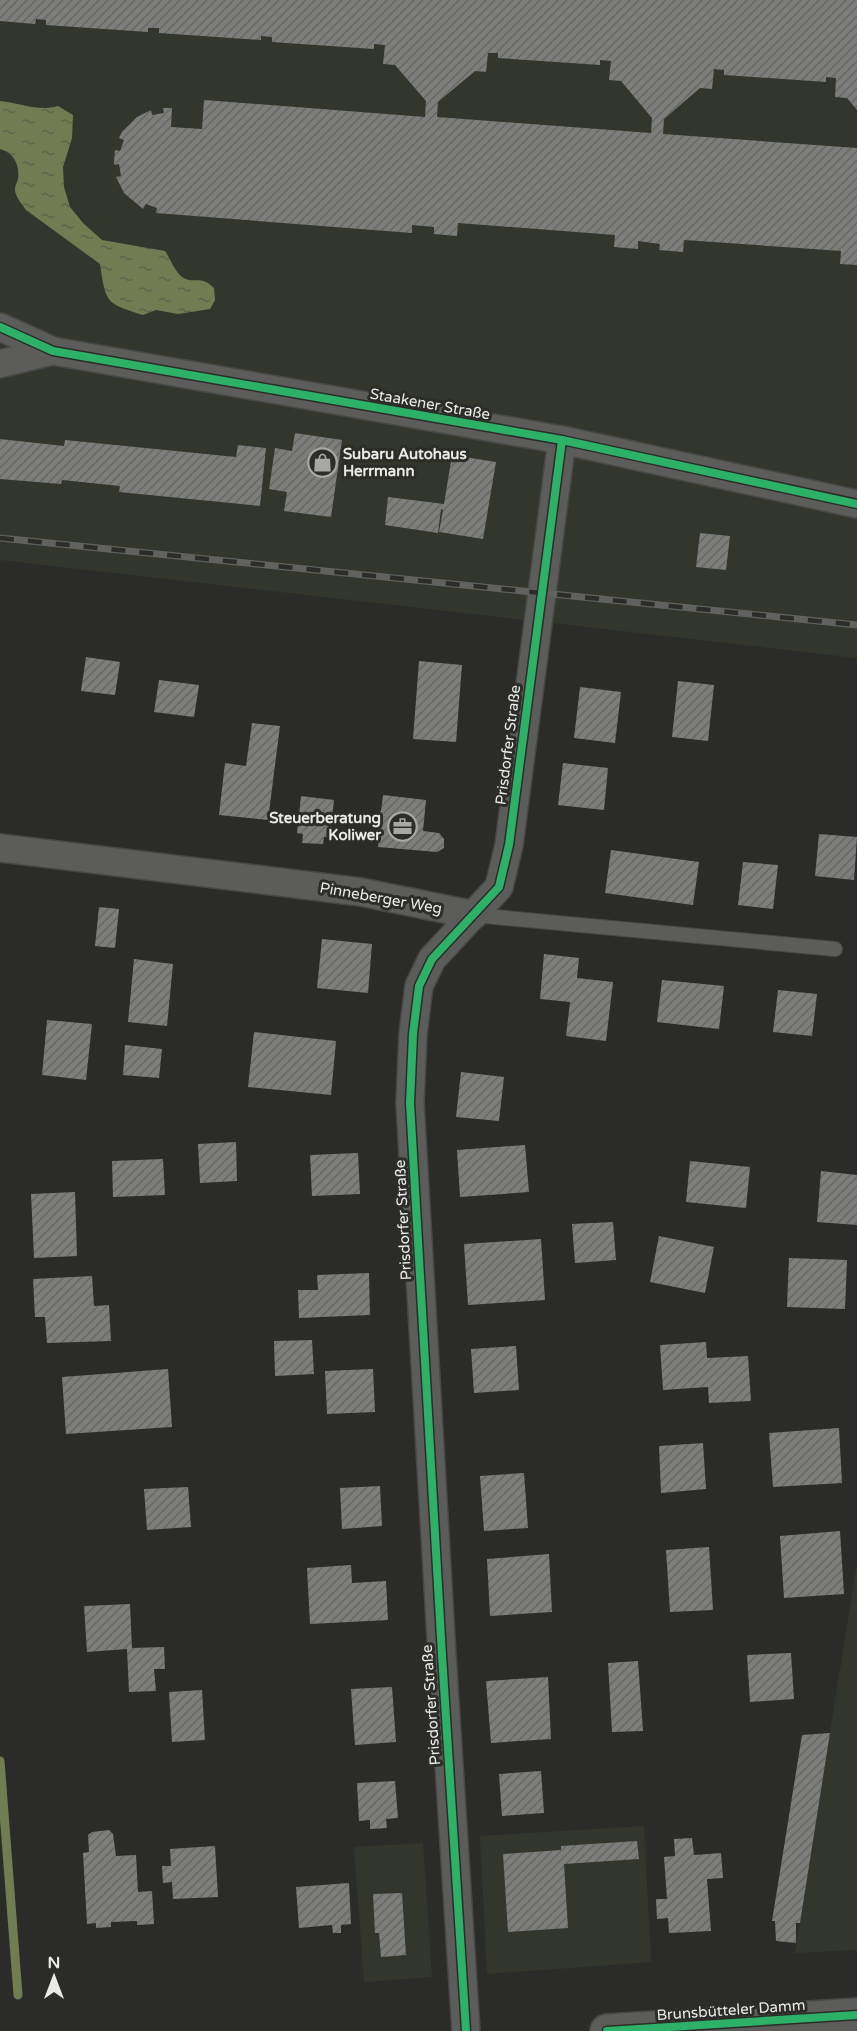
<svg xmlns="http://www.w3.org/2000/svg" width="857" height="2031" font-family="'Varela Round',sans-serif">
<style>
.built{fill:#33362d}
.water{fill:url(#water-ripples)}
.lines{fill:none;stroke-linecap:round;stroke-linejoin:round}
.stream{stroke:#717c52;stroke-width:9}
.building{fill:url(#building-hatch);fill-rule:evenodd}
.service-casing{stroke:#474846;stroke-width:16}
.minor-casing{stroke:#474846;stroke-width:30}
.secondary-casing{stroke:#474846;stroke-width:36}
.service{stroke:#5c5c5a;stroke-width:14}
.minor{stroke:#5c5c5a;stroke-width:27}
.secondary{stroke:#5c5d59;stroke-width:33}
.rail-casing{stroke:#616260;stroke-width:7}
.rail{stroke:#2c2d29;stroke-width:4.5;stroke-dasharray:14;stroke-linecap:butt}
.cycleway-casing{stroke:#2c2d29;stroke-width:11}
.cycleway{stroke:#2db169;stroke-width:8}
.labels{text-anchor:middle;dominant-baseline:central;stroke-width:6;stroke-linejoin:round;paint-order:stroke}
.street-label{font-size:15px;fill:#eaebe8;stroke:#2c2d29}
.poi-label{font-size:15px;font-weight:bold;fill:#eaebe8;stroke:#2c2d29;text-anchor:start}
</style>
<defs>
<pattern id="water-ripples" width="26" height="14" patternUnits="userSpaceOnUse" patternTransform="scale(1.5)"><rect width="26" height="14" fill="#717c52"/><path d="M2 4q2-2 4 0t4 0M15 11q2-2 4 0t4 0" fill="none" stroke="#5e644d"/></pattern>
<pattern id="building-hatch" width="6" height="6" patternUnits="userSpaceOnUse" patternTransform="scale(1.5)"><rect width="6" height="6" fill="#7d7d7c"/><path d="M-1 1l2-2M0 6l6-6M5 7l2-2" fill="none" stroke="#676766"/></pattern>
</defs>
<rect width="100%" height="100%" fill="#2b2c2a"/>
<!-- built -->
<g class="built">
<path d="M0,0H857V658L0,560Z"/>
<path d="M857,1562V1950L795,1953Z"/>
<path d="M644,1826L651,1962L487,1974L480,1836Z"/>
<path d="M423,1843L432,1977L364,1982L354,1847Z"/>
</g>
<!-- water -->
<path class="water" d="M0,101C21,103 38,112 58,106L73,115L72,138L63,167L64,187L70,207L83,223L102,240L165,251C170,258 175,272 182,277C194,285 200,274 214,288L215,300L210,309L178,314L156,310L143,315C106,303 106,304 100,264L26,210C22,204 15,197 15,189C15,186 17,182 18,179C20,165 14,153 0,149Z"/>
<g class="lines">
<!-- stream -->
<path class="stream" d="M0,1761L18,1995"/>
</g>
<!-- building -->
<g class="building">
<path d="M0,0H857V110L847,98L835,97L836,78L826,77V82L724,75V70L714,69L712,89L700,88L664,119L663,134L857,148V265L840,264L841,251L684,240L683,252L659,250L660,244L638,241V249L614,247L615,235L458,223L457,236L434,234V227L412,225V233L156,213L157,208L146,204L143,209L124,193L116,177L121,176L119,164L114,165V162L115,150L120,151L124,140L119,138L122,132L137,117L151,110L152,115L164,113L163,108H172L171,127L202,129L204,100L425,117L426,101L395,65L383,64L385,45L374,44V49L272,42V37L261,36V40L159,33V28H148V32L46,25V20L36,19L35,24L0,21ZM488,53H498V58L600,65V60L611,61L609,80L621,81L652,118L651,133L437,117L438,102L475,71L486,72Z"/>
<path d="M295,433L342,440L331,517L284,511L287,492L269,489L275,448L292,451Z"/>
<path d="M0,439L64,446L65,440L236,457L238,445L266,448L260,506L119,492L120,486L62,480L61,484L0,479Z"/>
<path d="M452,455L496,462L483,539L439,532L443,510L441,509L438,533L385,525L388,497L444,504Z"/>
<path d="M700,533L730,536L726,570L696,567Z"/>
<path d="M86,657L120,662L115,695L81,691Z"/>
<path d="M419,661L462,665L456,742L413,739Z"/>
<path d="M159,680L199,685L194,717L154,712Z"/>
<path d="M678,681L714,685L708,741L672,737Z"/>
<path d="M580,687L621,692L615,743L574,738Z"/>
<path d="M252,723L280,726L268,820L219,815L225,763L246,766Z"/>
<path d="M563,763L608,768L604,810L558,805Z"/>
<path d="M383,795L426,800L423,831L439,833L444,839V848L437,852L378,847L380,811H381Z"/>
<path d="M301,796L334,800L330,837H324L323,844L302,843L303,834L297,833Z"/>
<path d="M819,834L857,837L854,880L815,876Z"/>
<path d="M611,850L699,862L693,905L605,893Z"/>
<path d="M743,862L778,865L773,909L738,905Z"/>
<path d="M99,907L119,909L115,948L95,946Z"/>
<path d="M322,939L372,944L368,993L317,988Z"/>
<path d="M544,954L579,958L577,978L613,982L606,1041L566,1036L570,1002L540,999Z"/>
<path d="M134,959L173,964L167,1026L128,1022Z"/>
<path d="M662,980L724,986L719,1029L657,1022Z"/>
<path d="M778,990L817,994L812,1036L773,1032Z"/>
<path d="M47,1020L92,1024L86,1080L42,1075Z"/>
<path d="M254,1032L336,1041L331,1095L248,1087Z"/>
<path d="M125,1045L162,1049L159,1078L123,1075Z"/>
<path d="M461,1072L504,1077L499,1121L456,1117Z"/>
<path d="M236,1142L237,1181L200,1183L198,1144Z"/>
<path d="M525,1145L529,1192L460,1197L457,1150Z"/>
<path d="M358,1153L360,1194L312,1196L310,1155Z"/>
<path d="M163,1159L165,1195L113,1197L112,1161Z"/>
<path d="M690,1161L750,1167L746,1208L686,1202Z"/>
<path d="M821,1171L857,1175V1225L817,1222Z"/>
<path d="M75,1192L77,1256L34,1258L31,1194Z"/>
<path d="M613,1222L616,1260L575,1263L572,1224Z"/>
<path d="M659,1236L714,1247L705,1293L650,1282Z"/>
<path d="M541,1239L545,1300L468,1305L464,1244Z"/>
<path d="M789,1258L847,1260L845,1309L787,1307Z"/>
<path d="M369,1273L370,1315L299,1318L298,1290H318L317,1275Z"/>
<path d="M92,1276L94,1306L109,1305L111,1341L47,1343L45,1317H35L33,1279Z"/>
<path d="M312,1340L314,1374L275,1376L274,1341Z"/>
<path d="M706,1342L707,1358L748,1356L751,1401L709,1403L708,1387L663,1390L660,1345Z"/>
<path d="M516,1346L519,1390L474,1393L471,1349Z"/>
<path d="M168,1369L172,1427L66,1434L62,1377Z"/>
<path d="M373,1369L375,1412L327,1414L325,1371Z"/>
<path d="M839,1428L842,1483L773,1487L769,1433Z"/>
<path d="M703,1443L706,1489L661,1493L659,1446Z"/>
<path d="M524,1473L528,1528L484,1531L480,1476Z"/>
<path d="M380,1486L382,1526L342,1529L340,1488Z"/>
<path d="M188,1487L191,1527L147,1530L144,1489Z"/>
<path d="M840,1531L844,1594L784,1598L780,1536Z"/>
<path d="M709,1547L713,1610L670,1612L666,1550Z"/>
<path d="M549,1554L552,1612L490,1616L487,1559Z"/>
<path d="M351,1565L352,1583L386,1581L388,1620L310,1624L307,1568Z"/>
<path d="M130,1604L132,1648L164,1647L165,1669H154L156,1691L129,1692L127,1649L87,1652L84,1606Z"/>
<path d="M791,1653L794,1699L750,1702L747,1655Z"/>
<path d="M638,1661L643,1731L612,1732L608,1663Z"/>
<path d="M548,1677L551,1739L491,1743L486,1681Z"/>
<path d="M392,1687L396,1742L355,1745L351,1689Z"/>
<path d="M202,1690L205,1740L172,1742L169,1692Z"/>
<path d="M830,1733L800,1923H796V1943L776,1941L775,1921H772L802,1735Z"/>
<path d="M541,1771L544,1813L502,1816L499,1774Z"/>
<path d="M395,1781L398,1818L386,1819L387,1828L370,1829V1820L359,1821L357,1783Z"/>
<path d="M109,1830L113,1834L116,1856L136,1855L138,1892L152,1891L154,1924L137,1925V1921L111,1922V1927L96,1928V1923L87,1924L83,1853L89,1852L88,1835L92,1832Z"/>
<path d="M692,1838L694,1855L721,1853L723,1878L707,1879L711,1931L669,1933L668,1918L657,1919L656,1899H667L664,1857L675,1856L674,1839Z"/>
<path d="M637,1841L639,1859L564,1864L568,1928L508,1932L503,1854L561,1850V1846Z"/>
<path d="M215,1846L218,1897L173,1899L172,1882L163,1883L162,1866H171L170,1849Z"/>
<path d="M349,1883L351,1924L341,1925V1933H333L332,1925L299,1928L296,1887Z"/>
<path d="M402,1893L406,1955L381,1957L379,1933H375L373,1894Z"/>
</g>
<g class="lines">
<defs>
<path id="service" d="M474,915L835,949"/>
<g id="minor">
<path d="M0,327L53,351L562,440L857,504"/>
<path d="M0,364L53,351"/>
<path d="M0,848L361,892L474,915"/>
<path d="M466,2031L442,1655L410,1103L413,1034L419,986L432,959L499,887L509,845L562,440"/>
</g>
<path id="secondary" d="M607,2031L857,2015"/>
</defs>
<!-- service casing -->
<use href="#service" class="service-casing"/>
<!-- minor casing -->
<use href="#minor" class="minor-casing"/>
<!-- secondary casing -->
<use href="#secondary" class="secondary-casing"/>
<!-- service -->
<use href="#service" class="service"/>
<!-- minor -->
<use href="#minor" class="minor"/>
<!-- secondary -->
<use href="#secondary" class="secondary"/>
<defs>
<path id="rail" d="M0,538L857,625"/>
</defs>
<!-- rail casing -->
<use href="#rail" class="rail-casing"/>
<!-- rail -->
<use href="#rail" class="rail"/>
<defs>
<g id="cycleway">
<path d="M0,327L53,351L562,440L857,504"/>
<path d="M466,2031L442,1655L410,1103L413,1034L419,986L432,959L499,887L509,845L562,440"/>
<path d="M607,2031L857,2015"/>
</g>
</defs>
<!-- cycleway casing -->
<use href="#cycleway" class="cycleway-casing"/>
<!-- cycleway -->
<use href="#cycleway" class="cycleway"/>
</g>
<!-- icons -->
<defs>
<symbol id="shop-ring" viewBox="-11 -11 22 22"><circle r="9.5" fill="#2c2d29" stroke="#a7a8a6" stroke-width="1.5"/><path d="M-5-2.5h2.3a2.7 3.5 0 0 1 5.4 0H5L5.5 6h-11ZM-1.5-2.5h3a1.5 2.3 0 0 0-3 0Z" fill="#a7a8a6"/></symbol>
<symbol id="office-ring" viewBox="-11 -11 22 22"><circle r="9.5" fill="#2c2d29" stroke="#a7a8a6" stroke-width="1.5"/><path d="M-6-3h4V-5.5h4V-3h4V5H-6ZM-1-4.5V-3h2v-1.5ZM-6 0V1H6V0Z" fill="#a7a8a6"/></symbol>
</defs>
<g fill-rule="evenodd">
<use href="#shop-ring" x="306" y="446" width="33" height="33"/>
<use href="#office-ring" x="386" y="810" width="33" height="33"/>
</g>
<g class="labels">
<!-- street labels -->
<g class="street-label">
<text transform="translate(430 404) rotate(10)">Staakener Straße</text>
<text transform="translate(508 745) rotate(-83)">Prisdorfer Straße</text>
<text transform="translate(381 898) rotate(10)">Pinneberger Weg</text>
<text transform="translate(403 1220) rotate(-93)">Prisdorfer Straße</text>
<text transform="translate(431 1705) rotate(-94)">Prisdorfer Straße</text>
<text transform="translate(731 2010) rotate(-4)">Brunsbütteler Damm</text>
</g>
<!-- poi labels -->
<g class="poi-label">
<text x="343" y="454">Subaru Autohaus<tspan x="343" dy="17">Herrmann</tspan></text>
<text x="381" y="818" text-anchor="end">Steuerberatung<tspan x="381" dy="17">Koliwer</tspan></text>
</g>
</g>
<!-- north arrow -->
<g transform="translate(54 1977)" stroke="#2c2d29" stroke-width="4.5" paint-order="stroke">
<path d="M0-4.5L10 22L0 15L-10 22Z" fill="#eaebe8"/>
<text y="-9" font-size="16" font-weight="bold" text-anchor="middle" fill="#eaebe8">N</text>
</g>
</svg>
